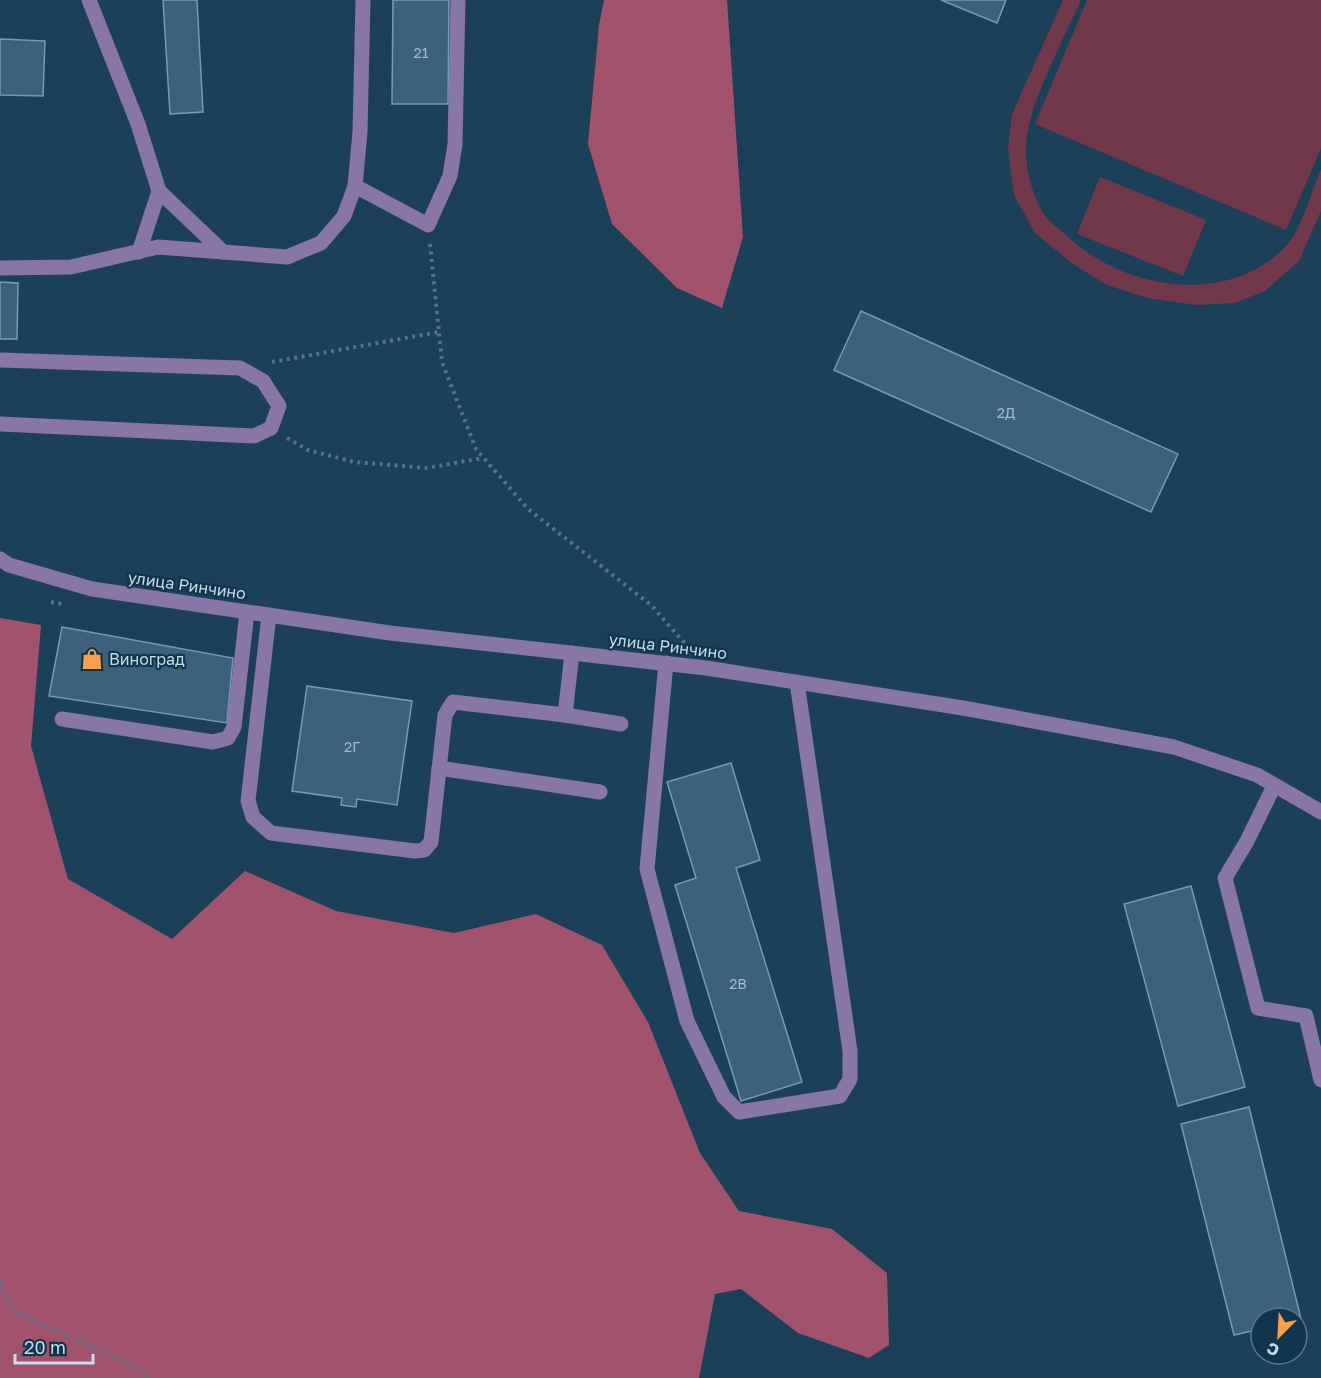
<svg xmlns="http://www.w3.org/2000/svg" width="1321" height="1378" font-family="'Golos Text',sans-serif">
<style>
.green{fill:#71384b}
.forest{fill:#a1536d}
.building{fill:#3d617a;stroke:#759bb6;stroke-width:1.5}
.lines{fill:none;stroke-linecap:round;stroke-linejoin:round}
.path{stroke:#557488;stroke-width:4;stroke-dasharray:3 4.5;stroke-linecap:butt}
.minor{stroke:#8776a6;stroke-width:15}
.labels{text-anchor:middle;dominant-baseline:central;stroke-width:4.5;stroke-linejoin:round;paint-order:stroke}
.number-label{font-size:14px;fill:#a4bccd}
.street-label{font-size:16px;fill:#c7dbe9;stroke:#11354c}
.poi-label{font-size:16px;fill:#c7dbe9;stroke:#11354c;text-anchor:start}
</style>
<rect width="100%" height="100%" fill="#1c4057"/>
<!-- green -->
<g class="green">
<path d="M1063,0H1081C1065,37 1025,110 1026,149C1026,171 1032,195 1044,214C1049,222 1060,229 1067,236C1124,290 1230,308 1288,244C1299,232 1314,187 1321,169V211L1299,261L1265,291L1235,303L1197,305L1147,298L1107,285L1073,264L1035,233L1014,195L1008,149L1012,114Z"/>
<path d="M1087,0H1321V148L1286,230L1035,124Z"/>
<path d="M1100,177L1206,220L1183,276L1077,234Z"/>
</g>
<!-- forest -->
<g class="forest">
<path d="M604,0H727L743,237L722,308L677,288L612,224L588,144L599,25Z"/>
<path d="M0,618L41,625L31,746L68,879L172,939L245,871L336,911L454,933L536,914L602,945L648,1022L700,1153L739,1211L832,1229L887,1273L889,1345L869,1358L798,1333L741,1289L715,1294L699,1378H0Z"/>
</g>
<!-- building -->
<g class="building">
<path d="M163,0H197L203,112L170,114Z"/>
<path d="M393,0H449L448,104H392Z"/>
<path d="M941,0H1006L997,23Z"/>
<path d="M0,39L45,41L43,96L0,95Z"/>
<path d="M0,282L18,283L17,339H0Z"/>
<path d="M861,311L1178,454L1151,512L834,370Z"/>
<path d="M62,627L233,658L227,723L49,696Z"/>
<path d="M307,686L412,701L397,805L357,799L356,807L341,805L342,798L292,791Z"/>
<path d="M731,763L760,860L736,868L802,1082L741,1101L675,885L696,878L667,782Z"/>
<path d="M1191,886L1245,1087L1178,1106L1124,904Z"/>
<path d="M1249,1107L1301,1319L1261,1318V1329L1234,1335L1181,1124Z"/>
</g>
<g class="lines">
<!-- path -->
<g class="path">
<path d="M430,244L442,362L476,449L528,509L651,605L687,646"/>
<path d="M272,362L439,332"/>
<path d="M287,438L308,450L354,462L427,468L483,458"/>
<path d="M51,602L62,604"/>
<path d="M0,1280L5,1296L15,1312L135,1367L149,1378"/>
</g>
<!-- minor -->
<g class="minor">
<path d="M89,0L138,124L159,191L139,252"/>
<path d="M355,186L428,225L450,176L455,144L458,0"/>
<path d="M159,191L223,252"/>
<path d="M0,268L71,267L158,247L287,257L321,243L344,216L355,186L360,132L363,0"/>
<path d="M0,360L240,368L263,381L279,406L271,428L254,436L0,424"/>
<path d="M0,559L9,565L92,589L390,633L706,668L963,708L1174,747L1257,775L1321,812"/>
<path d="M269,615L248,801L253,817L271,833L415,851L424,850L431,842L445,715L453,702L565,715L572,653"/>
<path d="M666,663L647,869L687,1021L724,1097L739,1112L840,1096L850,1079V1051L797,682"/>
<path d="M565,715L621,724"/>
<path d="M62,719L213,742L228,738L234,727L247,612"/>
<path d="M439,768L600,792"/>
<path d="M1274,786L1247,841L1225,878L1258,1008L1306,1016L1321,1080"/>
</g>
</g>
<!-- icons -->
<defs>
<symbol id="shop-bare" viewBox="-9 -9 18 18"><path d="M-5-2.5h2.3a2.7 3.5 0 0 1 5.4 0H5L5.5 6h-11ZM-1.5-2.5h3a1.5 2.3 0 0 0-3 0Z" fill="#f99f4d" stroke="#11354c" stroke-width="2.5" paint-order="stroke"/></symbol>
</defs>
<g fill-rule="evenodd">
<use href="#shop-bare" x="77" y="644" width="30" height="30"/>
</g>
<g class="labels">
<!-- number labels -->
<g class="number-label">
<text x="421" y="52">21</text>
<text x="1006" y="412">2Д</text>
<text x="352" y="746">2Г</text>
<text x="738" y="983">2В</text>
</g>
<!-- street labels -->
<g class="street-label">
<text transform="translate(187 585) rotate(8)">улица Ринчино</text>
<text transform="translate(668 646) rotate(7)">улица Ринчино</text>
</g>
<!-- poi labels -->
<g class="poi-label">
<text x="109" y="659">Виноград</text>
</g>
</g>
<!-- north arrow -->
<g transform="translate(1279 1336) rotate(204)"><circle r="28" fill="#11354c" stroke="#5a778b" stroke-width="1.5"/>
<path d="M0-4.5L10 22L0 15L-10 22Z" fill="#f99f4d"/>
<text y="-9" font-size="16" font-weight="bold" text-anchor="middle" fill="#c7dbe9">С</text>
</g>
<!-- scale -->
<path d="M15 1354v9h78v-9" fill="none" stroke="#c7dbe9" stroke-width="3"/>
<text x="24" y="1354" font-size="18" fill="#c7dbe9" stroke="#11354c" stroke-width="4.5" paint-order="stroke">20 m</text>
</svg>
